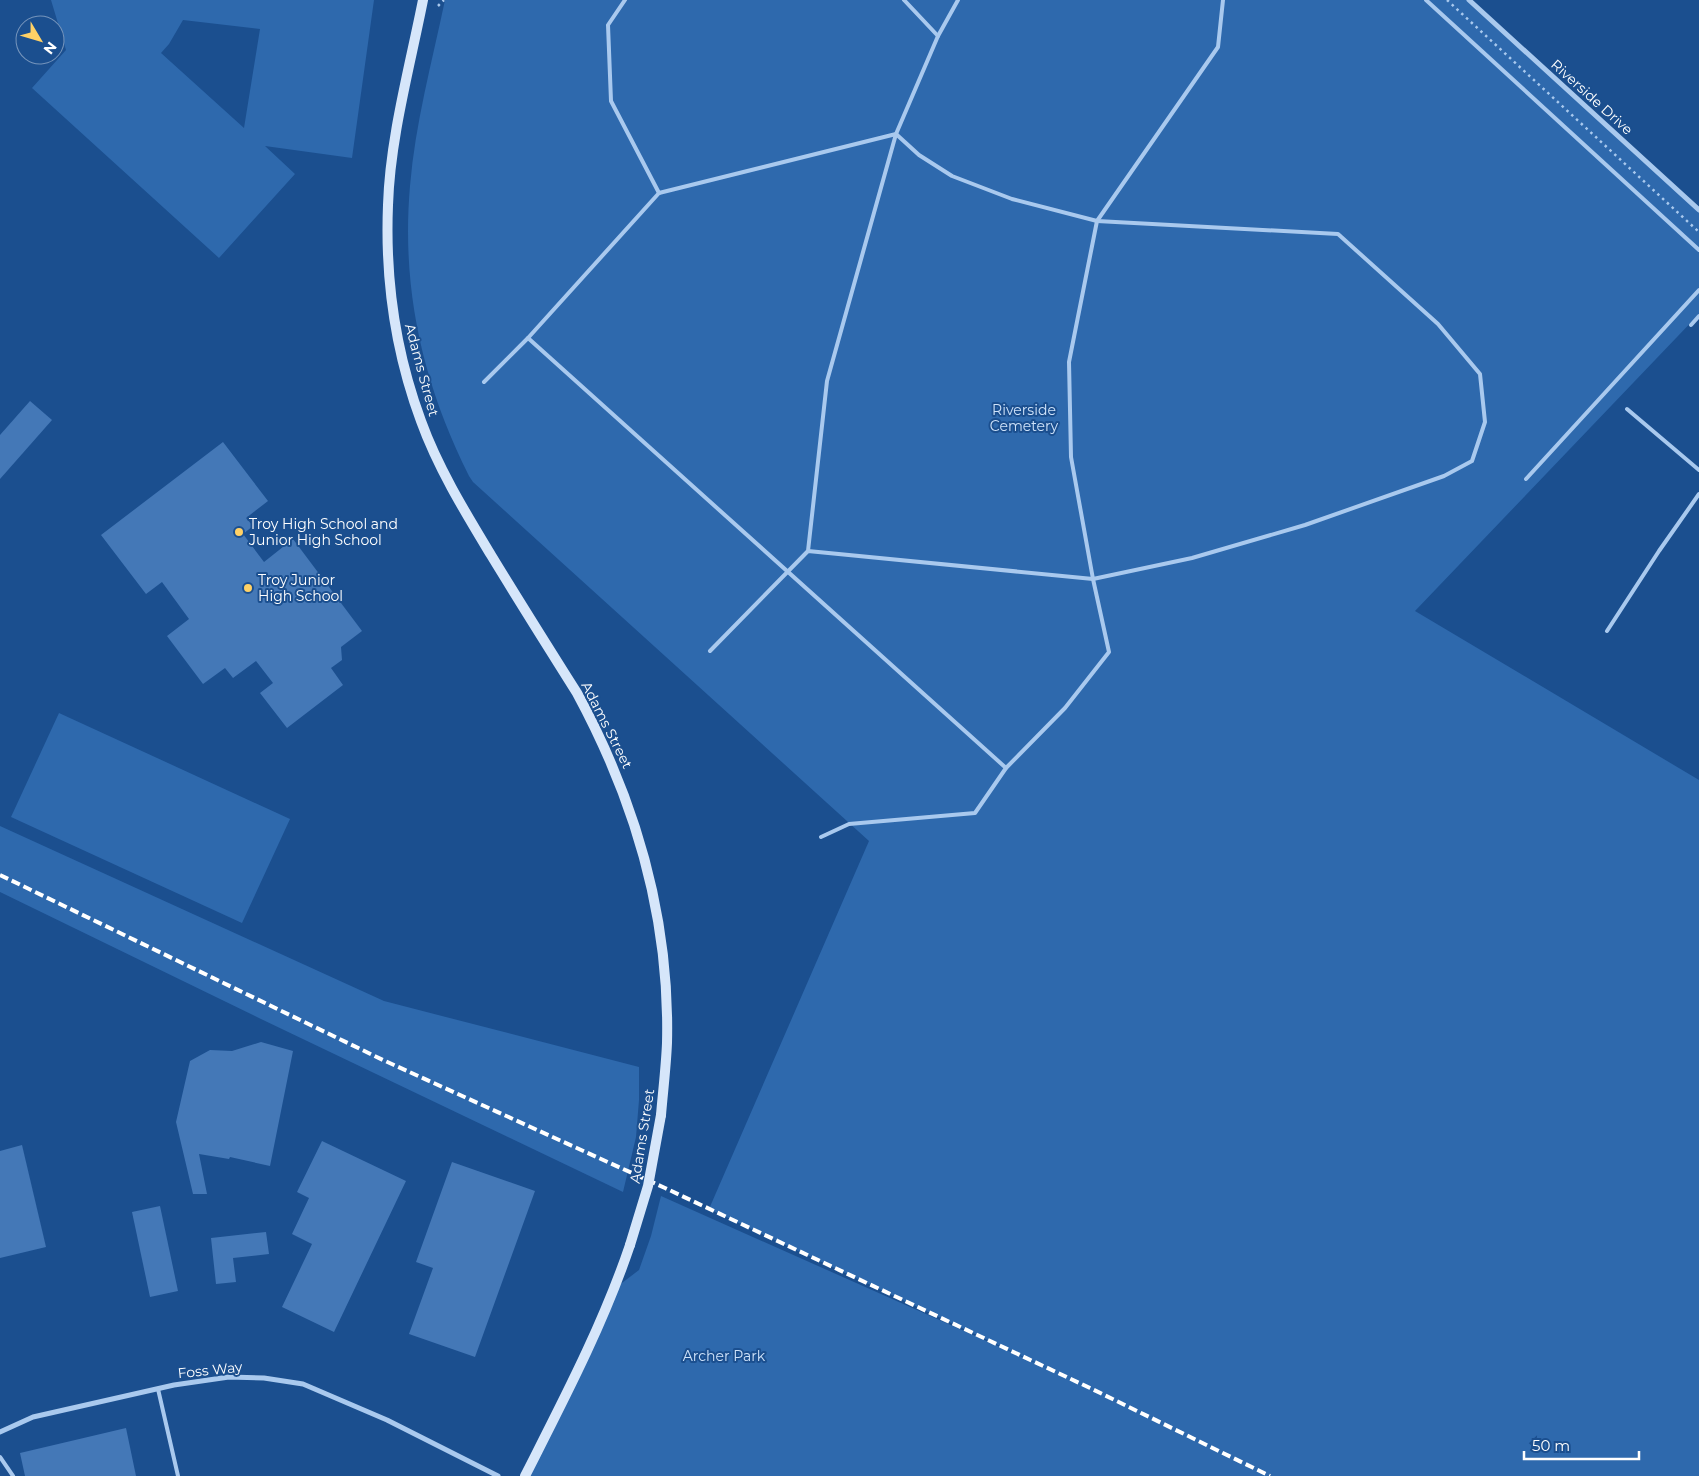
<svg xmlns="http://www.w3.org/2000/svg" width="1699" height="1476" font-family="Montserrat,sans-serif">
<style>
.green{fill:#2e69ad;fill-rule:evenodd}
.building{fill:#4478b7}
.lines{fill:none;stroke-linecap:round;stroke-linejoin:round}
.path{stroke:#a9c9ee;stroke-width:2.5;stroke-dasharray:2.5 4;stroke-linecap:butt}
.lane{stroke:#a9c9ee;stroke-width:4}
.street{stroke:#a9c9ee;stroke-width:5}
.secondary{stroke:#d6e6fa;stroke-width:10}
.rail{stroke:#fff;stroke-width:4;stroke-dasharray:9 4;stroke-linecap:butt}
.secondary-bridge{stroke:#d6e6fa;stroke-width:10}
.poi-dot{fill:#ffd166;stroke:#1b4f8f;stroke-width:2}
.labels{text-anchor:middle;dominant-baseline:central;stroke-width:4;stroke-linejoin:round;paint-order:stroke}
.street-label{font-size:14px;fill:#fff;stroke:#1b4f8f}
.park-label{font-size:14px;fill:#cfe3fa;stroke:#1b4f8f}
.poi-label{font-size:14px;fill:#fff;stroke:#1b4f8f;text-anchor:start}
</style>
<rect width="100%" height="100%" fill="#1b4f8f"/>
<!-- green -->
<g class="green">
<path d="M51,0H374L352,158L265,146L295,174L219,258L32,88L66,50ZM183,20L260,29L244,128L161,53L169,44Z"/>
<path d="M445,0H1469L1699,210V314L1415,611L1699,780V1476H525L614,1289L639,1270L651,1236L661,1196L1056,1372L709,1209L869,841L473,482L469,476C423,384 401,290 410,186C415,124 432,62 445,0Z"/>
<path d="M59,713L290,819L242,923L11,817Z"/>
<path d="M0,826L384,1001L639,1067V1100L636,1137L623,1192L261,1019L0,892Z"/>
</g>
<!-- building -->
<g class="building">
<path d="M30,401L52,420L0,479V435Z"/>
<path d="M223,442L268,501L246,518L253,526L243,534L264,562L293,539L362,631L341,647L342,660L331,668L343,685L287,728L260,693L273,683L256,661L233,678L225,668L203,684L167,636L189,619L162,582L146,594L101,535Z"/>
<path d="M261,1042L293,1051L270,1166L230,1157L229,1159L199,1154L207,1194H193L176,1122L190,1061L210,1050L232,1051Z"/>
<path d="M322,1141L406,1181L334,1332L282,1307L312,1244L292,1234L309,1198L297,1192Z"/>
<path d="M22,1145L46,1247L0,1258V1151Z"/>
<path d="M452,1162L535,1191L475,1357L409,1334L433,1268L416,1262Z"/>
<path d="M160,1206L178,1291L150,1297L132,1212Z"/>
<path d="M266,1232L269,1254L233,1258L236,1282L216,1284L211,1238Z"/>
<path d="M126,1428L136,1476H25L20,1453Z"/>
</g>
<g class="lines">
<!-- path -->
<g class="path">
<path d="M1447,0L1699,232"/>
<path d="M438,6L444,0"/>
</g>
<!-- lane -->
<g class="lane">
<path d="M625,0L608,25L611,101L659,193"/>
<path d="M904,0L938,36"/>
<path d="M1426,0L1699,250"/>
<path d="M1691,325L1699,316"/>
<path d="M528,338L1006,768"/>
<path d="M484,382L528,338L659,193L896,134L938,36L958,0"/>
<path d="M1627,409L1699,470"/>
<path d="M1526,479L1699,290"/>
<path d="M1607,631L1659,551L1699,494"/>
<path d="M710,651L808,551L827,381L896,134L919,155L952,176L1012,199L1097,221L1338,234L1438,324L1480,374L1485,422L1472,461L1444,476L1305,525L1192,558L1093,579L808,551"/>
<path d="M821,837L849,824L975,813L1006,768L1065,708L1109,652L1093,579L1071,457L1069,362L1097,221L1218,47L1223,0"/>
<path d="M158,1389L178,1476"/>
<path d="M0,1457L13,1476"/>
</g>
<!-- street -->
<g class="street">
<path d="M1469,0L1699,210"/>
<path d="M0,1432L33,1417L174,1385L229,1377L264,1378L303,1384L387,1420L498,1476"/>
</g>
<!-- secondary -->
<g class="secondary">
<path d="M423,0C410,66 390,138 388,205C385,279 395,351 421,421C438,468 465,512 491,555C519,601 548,647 577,693C636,802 670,918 667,1043C666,1067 663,1091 661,1115"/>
<path d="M525,1476C563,1401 603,1325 630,1245"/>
</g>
<!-- rail -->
<path class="rail" d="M0,875L383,1060L665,1188L1090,1388L1270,1476"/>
<!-- secondary-bridge -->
<path class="secondary-bridge" d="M630,1245L648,1186L661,1115"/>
</g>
<!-- markers -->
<g class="poi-dot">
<circle cx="239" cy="532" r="5"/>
<circle cx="248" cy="588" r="5"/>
</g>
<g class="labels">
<!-- street labels -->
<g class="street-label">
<text transform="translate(1592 97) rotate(42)">Riverside Drive</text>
<text transform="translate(422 370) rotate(75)">Adams Street</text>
<text transform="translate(607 725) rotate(63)">Adams Street</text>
<text transform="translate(642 1136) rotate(-81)">Adams Street</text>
<text transform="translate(210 1370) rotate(-6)">Foss Way</text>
</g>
<!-- park labels -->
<g class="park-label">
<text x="1024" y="410">Riverside<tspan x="1024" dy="16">Cemetery</tspan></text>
<text x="724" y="1356">Archer Park</text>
</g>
<!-- poi labels -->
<g class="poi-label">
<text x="249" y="524">Troy High School and<tspan x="249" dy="16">Junior High School</tspan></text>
<text x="258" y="580">Troy Junior<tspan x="258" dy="16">High School</tspan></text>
</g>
</g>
<!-- north arrow -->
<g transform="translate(40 40) rotate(128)"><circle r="24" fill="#1b4f8f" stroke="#7695bc"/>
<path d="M0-4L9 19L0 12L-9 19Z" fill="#ffd166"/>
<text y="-8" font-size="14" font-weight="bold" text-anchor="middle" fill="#ffffff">N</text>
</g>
<!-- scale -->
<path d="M1524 1451v8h115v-8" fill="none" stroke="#ffffff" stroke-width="2.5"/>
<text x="1532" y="1451" font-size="15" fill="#ffffff" stroke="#1b4f8f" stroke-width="4" paint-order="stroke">50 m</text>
</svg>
